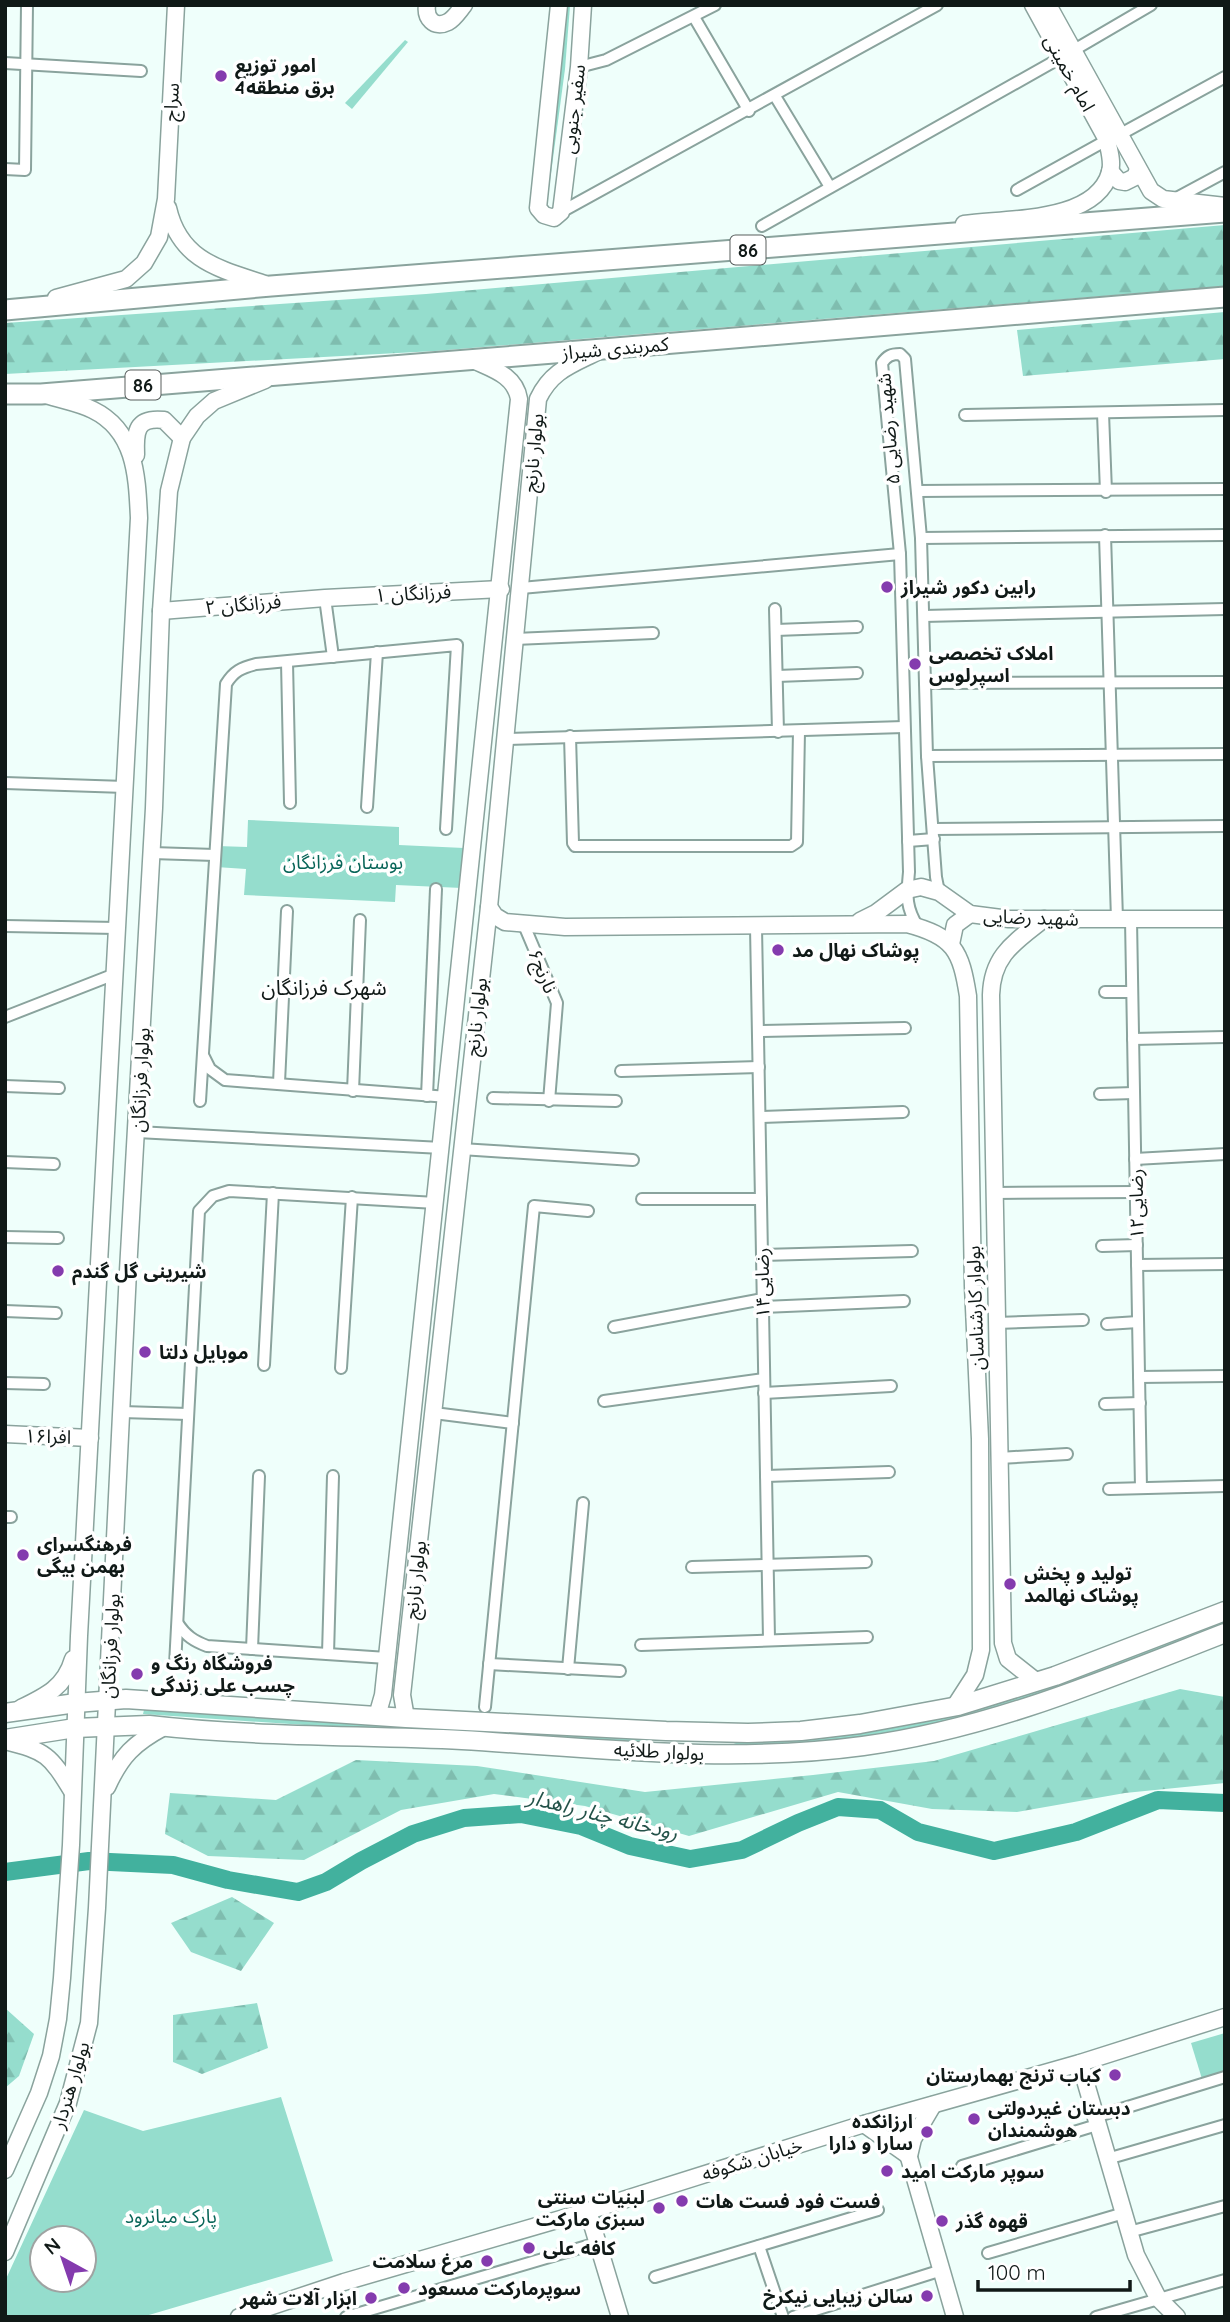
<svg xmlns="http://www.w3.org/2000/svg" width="1230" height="2322" font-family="Quicksand,'Noto Sans Arabic',sans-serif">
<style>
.green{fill:#95ddcd;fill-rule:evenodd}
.forest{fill:url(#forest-firs)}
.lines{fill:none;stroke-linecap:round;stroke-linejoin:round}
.river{stroke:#42b19e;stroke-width:18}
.street-casing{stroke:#8aa39d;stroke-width:14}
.secondary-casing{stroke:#8aa39d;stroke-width:19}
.primary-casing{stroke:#8aa39d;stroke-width:21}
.highway-casing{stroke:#8aa39d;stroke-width:23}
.street{stroke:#fff;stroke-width:10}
.secondary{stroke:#fff;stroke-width:16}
.primary{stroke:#fff;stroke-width:18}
.highway{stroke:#fff;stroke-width:19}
.poi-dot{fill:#843bae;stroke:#fff;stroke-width:2.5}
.labels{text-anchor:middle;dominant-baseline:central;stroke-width:7;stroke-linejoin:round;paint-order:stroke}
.shield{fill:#fff;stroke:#585e5d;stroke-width:2}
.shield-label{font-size:18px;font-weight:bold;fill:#101917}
.poi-label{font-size:19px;font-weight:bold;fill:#101917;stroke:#fff;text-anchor:start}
.street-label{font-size:19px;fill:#101917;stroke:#fff}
.park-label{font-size:19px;fill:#086558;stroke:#fff}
.neighbourhood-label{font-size:21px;fill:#101917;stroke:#fff}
.water-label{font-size:21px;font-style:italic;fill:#235249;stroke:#fff}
</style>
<defs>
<pattern id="forest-firs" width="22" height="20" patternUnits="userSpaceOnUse" patternTransform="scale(1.75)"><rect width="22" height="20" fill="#95ddcd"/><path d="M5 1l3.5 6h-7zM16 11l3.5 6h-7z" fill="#7fbdaf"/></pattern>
</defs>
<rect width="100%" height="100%" fill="#effffb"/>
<!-- green -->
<g class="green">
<path d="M566,5L570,6L565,69L547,203L542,202Z"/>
<path d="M405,40L408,42L352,109L345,103Z"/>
<path d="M248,820L399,827V845L464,848L462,888L396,885L395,902L244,895L246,869L216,867L217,846L247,847Z"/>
<path d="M1225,1617V1626L1004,1709L853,1742L685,1748V1744L731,1745L736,1743L849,1732Z"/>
<path d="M144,1710L649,1738L651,1739L645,1742L479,1737L143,1714Z"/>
<path d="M1225,2033V2072L1202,2079L1191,2043Z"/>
<path d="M281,2097L333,2261L142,2317H5V2281L84,2110L143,2131ZM84,2238V2280H42V2238Z"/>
</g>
<!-- forest -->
<g class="forest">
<path d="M1225,225V286L435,351L5,374V323L426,294Z"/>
<path d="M1225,312V359L1023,376L1017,330Z"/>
<path d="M1180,1689L1225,1697V1783L1125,1793L1017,1812L932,1809L838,1792L689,1836L585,1806L494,1794L401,1810L304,1860L208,1856L165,1834L170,1793L276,1800L356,1760L477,1766L645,1792L813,1775L934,1761Z"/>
<path d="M232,1897L274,1923L241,1971L191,1952L171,1923Z"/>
<path d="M257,2003L268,2048L202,2074L173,2062V2015Z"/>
<path d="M5,2008L34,2034L19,2076L5,2088Z"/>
</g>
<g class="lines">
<!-- river -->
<path class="river" d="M5,1872L89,1861L173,1865L228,1880L298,1892L326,1882L361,1861L413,1834L464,1818L521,1814L581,1826L630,1846L690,1859L742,1850L798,1823L838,1807L880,1810L918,1832L994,1851L1076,1832L1158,1800L1225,1803"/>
<defs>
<g id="street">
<path d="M694,17L749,111"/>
<path d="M1074,50L1151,5"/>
<path d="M5,63L141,71"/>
<path d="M579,67L606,60L715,5"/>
<path d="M775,96L830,187"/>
<path d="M1119,135L1225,77"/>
<path d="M5,169L25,170L27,5"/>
<path d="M1017,190L1107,140"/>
<path d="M1173,200L1225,172"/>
<path d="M561,212L937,5"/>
<path d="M762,226L1062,57"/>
<path d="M1103,413L1106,492"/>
<path d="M965,415L1225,410"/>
<path d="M918,491L1225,489"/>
<path d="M1105,535L1117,919"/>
<path d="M921,538L1225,535"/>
<path d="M521,588L900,554"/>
<path d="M325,598L333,657"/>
<path d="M775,609L778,732"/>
<path d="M924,616L1225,609"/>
<path d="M776,630L857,627"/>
<path d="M515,639L653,633"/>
<path d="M287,662L290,803"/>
<path d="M777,676L857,673"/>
<path d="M925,683L1225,682"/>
<path d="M570,736L573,843L575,846H791L797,842L799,731"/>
<path d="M505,739L904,727"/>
<path d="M927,756L1225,754"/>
<path d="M5,783L125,787"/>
<path d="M367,807L377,652"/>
<path d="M933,829L1225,826"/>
<path d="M908,841L934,839"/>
<path d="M152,853L215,855"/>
<path d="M1131,920L1141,1488"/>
<path d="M524,925L557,1003L549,1101"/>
<path d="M5,926L117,928"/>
<path d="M756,927L769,1639"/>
<path d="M918,927C905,906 907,895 909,872L900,554L882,363C887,356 891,354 900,354L905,359L921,538L927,756L936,877L939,892"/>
<path d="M1105,992H1132"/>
<path d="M5,1017L115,974"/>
<path d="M758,1031L905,1028"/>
<path d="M1133,1039L1225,1037"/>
<path d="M204,1057L210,1069L225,1080L448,1097"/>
<path d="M621,1071L759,1067"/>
<path d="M279,1083L287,911"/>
<path d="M5,1086L59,1088"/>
<path d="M353,1091L360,920"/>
<path d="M1100,1094L1134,1093"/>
<path d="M427,1096L436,889"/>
<path d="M493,1098L616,1101"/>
<path d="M200,1101L226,684C234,671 241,668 256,664L457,645L446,829"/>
<path d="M760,1117L903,1112"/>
<path d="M137,1132L442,1148"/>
<path d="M461,1149L633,1160"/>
<path d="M1135,1159L1225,1154"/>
<path d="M5,1162L54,1164"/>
<path d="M994,1193L1136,1192"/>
<path d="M642,1199H761"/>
<path d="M5,1237L58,1238"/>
<path d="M1102,1246L1137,1245"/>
<path d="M762,1255L912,1251"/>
<path d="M1137,1265L1225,1264"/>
<path d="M763,1307L904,1301"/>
<path d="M5,1311L56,1313"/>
<path d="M996,1323L1083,1320"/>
<path d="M1107,1324L1138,1322"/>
<path d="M614,1327L763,1299"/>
<path d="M264,1365L273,1193"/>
<path d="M341,1368L352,1197"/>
<path d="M1139,1377L1225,1376"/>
<path d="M5,1383L44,1384"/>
<path d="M764,1393L891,1386"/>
<path d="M604,1401L764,1379"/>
<path d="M1105,1404L1140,1403"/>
<path d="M122,1412L188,1414"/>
<path d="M434,1413L513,1423"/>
<path d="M999,1458L1067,1454"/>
<path d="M766,1476L889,1472"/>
<path d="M1109,1489L1225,1486"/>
<path d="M5,1517H11"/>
<path d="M692,1567L866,1562"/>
<path d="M178,1624C186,1636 194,1641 207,1646L387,1658"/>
<path d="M641,1645L867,1637"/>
<path d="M252,1649L259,1476"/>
<path d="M328,1654L333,1476"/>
<path d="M489,1664L620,1671"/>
<path d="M175,1665L199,1211L213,1196L229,1191L436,1203"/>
<path d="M568,1669L583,1503"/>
<path d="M485,1707L534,1206L588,1211"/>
<path d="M1095,2117L1225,2077"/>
<path d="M1107,2159L1225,2125"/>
<path d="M962,2166L1097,2125"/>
<path d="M1129,2232L1225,2206"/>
<path d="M759,2246L783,2317"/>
<path d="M988,2253L1124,2213"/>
<path d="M655,2277L878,2210"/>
<path d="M346,2317L597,2243"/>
<path d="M793,2317L942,2270"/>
<path d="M1096,2317L1225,2280"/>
</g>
<g id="secondary">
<path d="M427,5C425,18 434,29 448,22C454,19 459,11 464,5"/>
<path d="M559,5L538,208L544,215L554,218L561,212L579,67L583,5"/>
<path d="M1048,5L1151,191L1163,199L1225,206"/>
<path d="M1110,171L1119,181L1125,182L1135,177L1138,169"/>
<path d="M168,208C180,261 220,269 265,284"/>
<path d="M964,224C1007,218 1096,223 1110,172C1113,162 1109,150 1107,140L1033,5"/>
<path d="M56,298L126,279L144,263L159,237L166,199L176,5"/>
<path d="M136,455C135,431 136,417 164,420L182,438"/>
<path d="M161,611L325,598L501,589"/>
<path d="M489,907L495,916L505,922L565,927L907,924C954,936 961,951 968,996L973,1286L980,1439L981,1650L975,1675L955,1706"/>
<path d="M860,921L876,913L907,890L921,887L939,892L970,914L1009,919H1225"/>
<path d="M951,944L955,925L970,914"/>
<path d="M5,1434L90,1438"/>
<path d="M1037,1682L1008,1659L1003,1643L991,995C992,955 1015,942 1044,919"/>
<path d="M21,1708C46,1696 65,1687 73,1659"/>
<path d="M377,1716L383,1695L519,399C515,375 492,369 473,360"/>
<path d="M406,1718L402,1695L489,907L538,399C551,371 571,365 597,352"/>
<path d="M5,1741C46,1751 50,1755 72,1791"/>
<path d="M107,1787C121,1756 134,1743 164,1727"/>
<path d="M1080,2063L1136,2255L1158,2298L1177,2317"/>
<path d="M897,2116L955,2317"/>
<path d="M864,2124L909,2156L913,2139L933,2105"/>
<path d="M5,2170L39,2093L51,2056L58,2019L62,1978L71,1845L79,1636L139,518C137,477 136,431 93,410C79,403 61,400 46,395"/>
<path d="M588,2211L620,2317"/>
<path d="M5,2252L68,2103L89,2023L97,1908L128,1271L154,808L161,611L169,491L182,438L197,416L214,401L265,380"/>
<path d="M239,2317L344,2282L588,2211L864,2124L1080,2063L1225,2017"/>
</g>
<g id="primary">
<path d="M5,1713L76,1703L126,1699L406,1718L666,1731L748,1733L801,1731L860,1724L958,1706L1055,1676L1225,1611"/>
<path d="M5,1739L75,1728L149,1725C252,1737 358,1735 462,1740C595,1748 730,1764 863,1746C990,1729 1107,1679 1225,1633"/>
</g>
<g id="highway">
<path d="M5,310L271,286L1225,212"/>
<path d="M5,394H41L603,349L1225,297"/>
</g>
</defs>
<!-- street casing -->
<use href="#street" class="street-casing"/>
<!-- secondary casing -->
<use href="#secondary" class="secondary-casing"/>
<!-- primary casing -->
<use href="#primary" class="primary-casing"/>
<!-- highway casing -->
<use href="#highway" class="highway-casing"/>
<!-- street -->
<use href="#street" class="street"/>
<!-- secondary -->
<use href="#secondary" class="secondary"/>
<!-- primary -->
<use href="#primary" class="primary"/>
<!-- highway -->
<use href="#highway" class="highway"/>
</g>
<!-- markers -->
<g class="poi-dot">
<circle cx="221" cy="76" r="7"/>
<circle cx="887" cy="587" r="7"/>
<circle cx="915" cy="664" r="7"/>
<circle cx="778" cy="950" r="7"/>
<circle cx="58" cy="1271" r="7"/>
<circle cx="145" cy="1352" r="7"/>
<circle cx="23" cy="1555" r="7"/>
<circle cx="1010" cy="1584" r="7"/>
<circle cx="137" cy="1674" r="7"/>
<circle cx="1115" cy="2075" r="7"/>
<circle cx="974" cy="2119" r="7"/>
<circle cx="927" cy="2132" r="7"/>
<circle cx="887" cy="2171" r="7"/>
<circle cx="682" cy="2201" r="7"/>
<circle cx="659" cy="2208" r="7"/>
<circle cx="942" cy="2221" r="7"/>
<circle cx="529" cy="2248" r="7"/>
<circle cx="487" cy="2261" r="7"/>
<circle cx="404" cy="2288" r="7"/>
<circle cx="927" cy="2296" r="7"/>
<circle cx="371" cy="2298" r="7"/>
</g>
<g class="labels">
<!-- shield labels -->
<g class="shield">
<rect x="730.5" y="235.5" width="35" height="29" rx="5"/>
<rect x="125.5" y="370.5" width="35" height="29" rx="5"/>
</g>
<g class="shield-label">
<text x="748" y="250">86</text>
<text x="143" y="385">86</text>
</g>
<!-- poi labels -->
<g class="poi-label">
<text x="235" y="65">امور توزیع<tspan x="235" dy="22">برق منطقه4</tspan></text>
<text x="901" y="587">رابین دکور شیراز</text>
<text x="929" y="653">املاک تخصصی<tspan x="929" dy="22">اسپرلوس</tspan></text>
<text x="792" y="950">پوشاک نهال مد</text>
<text x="72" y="1271">شیرینی گل گندم</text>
<text x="159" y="1352">موبایل دلتا</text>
<text x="37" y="1544">فرهنگسرای<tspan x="37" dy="22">بهمن بیگی</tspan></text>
<text x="1024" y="1573">تولید و پخش<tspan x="1024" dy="22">پوشاک نهالمد</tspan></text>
<text x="151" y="1663">فروشگاه رنگ و<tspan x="151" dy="22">چسب علی زندگی</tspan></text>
<text x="1101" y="2075" text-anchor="end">کباب ترنج بهمارستان</text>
<text x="988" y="2108">دبستان غیردولتی<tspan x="988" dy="22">هوشمندان</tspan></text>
<text x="913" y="2121" text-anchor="end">ارزانکده<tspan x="913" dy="22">سارا و دارا</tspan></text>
<text x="901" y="2171">سوپر مارکت امید</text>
<text x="645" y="2197" text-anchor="end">لبنیات سنتی<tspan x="645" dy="22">سبزی مارکت</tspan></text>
<text x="696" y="2201">فست فود فست هات</text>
<text x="956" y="2221">قهوه گذر</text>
<text x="543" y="2248">کافه علی</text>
<text x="473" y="2261" text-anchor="end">مرغ سلامت</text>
<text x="418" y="2288">سوپرمارکت مسعود</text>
<text x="913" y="2296" text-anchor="end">سالن زیبایی نیکرخ</text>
<text x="357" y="2298" text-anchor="end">ابزار آلات شهر</text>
</g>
<!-- street labels -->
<g class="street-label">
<text transform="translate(1070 73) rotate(61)">امام خمینی</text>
<text transform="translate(171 102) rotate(-87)">سراج</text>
<text transform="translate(573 109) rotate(-83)">سفیر جنوبی</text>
<text transform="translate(615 348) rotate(-5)">کمربندی شیراز</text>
<text transform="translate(888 429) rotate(-95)">شهید رضایی ۵</text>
<text transform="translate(533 453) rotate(-85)">بولوار نارنج</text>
<text transform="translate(413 593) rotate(-3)">فرزانگان ۱</text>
<text transform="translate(243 604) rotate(-5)">فرزانگان ۲</text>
<text transform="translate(1031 917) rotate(2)">شهید رضایی</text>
<text transform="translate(543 971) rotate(67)">نارنج۶</text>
<text transform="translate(476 1017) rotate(-84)">بولوار نارنج</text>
<text transform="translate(140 1080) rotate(-87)">بولوار فرزانگان</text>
<text transform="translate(1136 1204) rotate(-91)">رضایی۱۲</text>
<text transform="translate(762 1283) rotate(-91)">رضایی۱۴</text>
<text transform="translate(975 1308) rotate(-92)">بولوار کارشناسان</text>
<text transform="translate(48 1436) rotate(2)">۱۶افرا</text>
<text transform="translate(415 1580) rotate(-84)">بولوار نارنج</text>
<text transform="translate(110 1646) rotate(-87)">بولوار فرزانگان</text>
<text transform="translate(659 1751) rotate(3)">بولوار طلائیه</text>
<text transform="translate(70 2085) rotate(-73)">بولوار هنردار</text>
<text transform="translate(752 2159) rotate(-17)">خیابان شکوفه</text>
</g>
<!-- park labels -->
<g class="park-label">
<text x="343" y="862">بوستان فرزانگان</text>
<text x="171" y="2216">پارک میانرود</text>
</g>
<!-- neighbourhood labels -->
<g class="neighbourhood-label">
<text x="324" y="987">شهرک فرزانگان</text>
</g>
<!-- water labels -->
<g class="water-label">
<text transform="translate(603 1814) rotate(14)">رودخانه چنار راهدار</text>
</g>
</g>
<!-- border -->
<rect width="1230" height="2322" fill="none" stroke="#101917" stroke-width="14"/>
<!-- north arrow -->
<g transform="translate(63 2259) rotate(320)"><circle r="33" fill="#ffffff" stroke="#9fa3a2" stroke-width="2"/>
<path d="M0-5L12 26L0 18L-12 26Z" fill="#843bae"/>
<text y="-10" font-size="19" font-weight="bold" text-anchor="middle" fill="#101917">N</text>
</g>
<!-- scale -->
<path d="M978 2280v10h152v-10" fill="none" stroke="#101917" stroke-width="3.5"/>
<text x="988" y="2280" font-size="21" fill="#101917" stroke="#ffffff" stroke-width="5" paint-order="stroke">100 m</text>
</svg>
